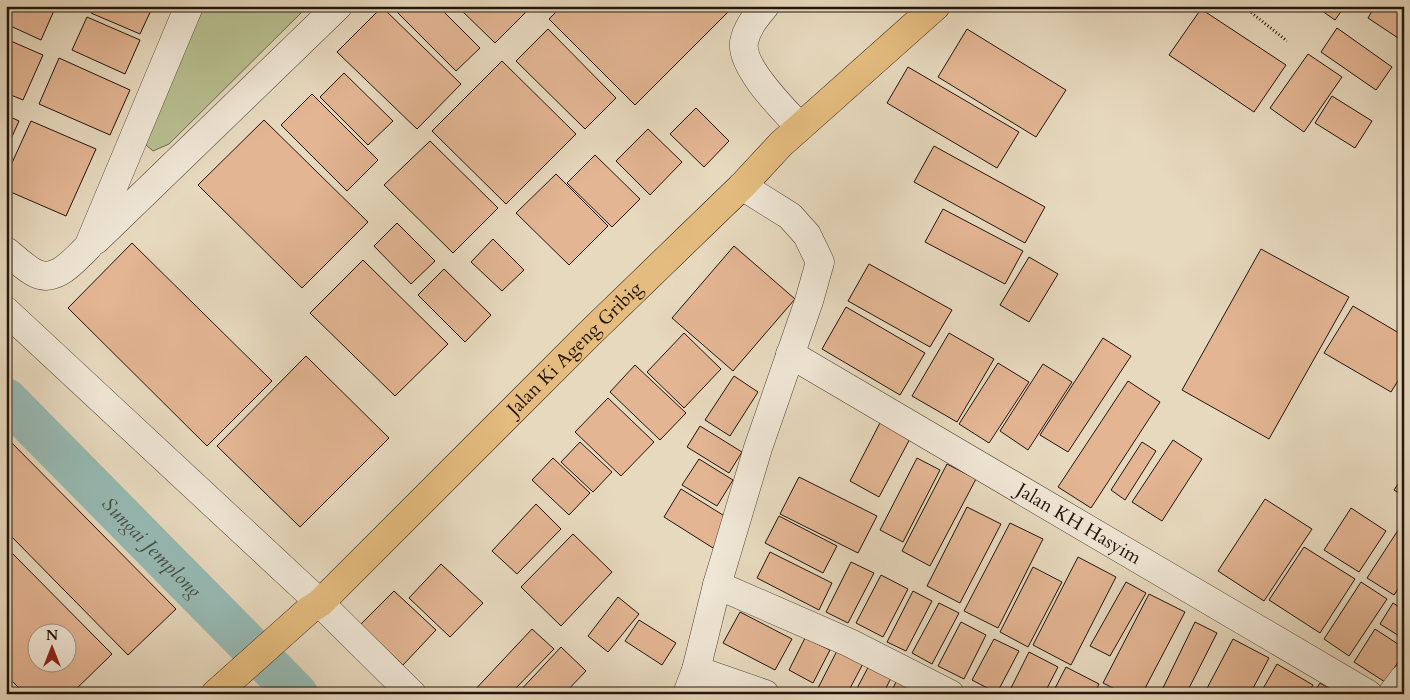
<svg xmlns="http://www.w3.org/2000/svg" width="1410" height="700" font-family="Cardo,serif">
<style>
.green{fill:#b8bf90;stroke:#6d6a4e}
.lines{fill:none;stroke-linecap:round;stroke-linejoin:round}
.canal{stroke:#97bab4;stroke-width:42}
.building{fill:#e3b593;stroke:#22150b;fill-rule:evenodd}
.minor-casing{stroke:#534638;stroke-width:29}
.major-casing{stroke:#22150b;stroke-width:29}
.path{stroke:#22150b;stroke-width:3;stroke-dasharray:1 2.5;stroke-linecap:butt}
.minor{stroke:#efe6d5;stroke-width:28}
.major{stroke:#e4bc7f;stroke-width:28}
.labels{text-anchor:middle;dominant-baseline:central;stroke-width:4;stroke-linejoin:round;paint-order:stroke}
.street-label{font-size:19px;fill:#22150b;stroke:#efe6d5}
.water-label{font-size:20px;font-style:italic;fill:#4b4f46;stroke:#efe6d5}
</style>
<rect width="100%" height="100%" fill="#e7d9be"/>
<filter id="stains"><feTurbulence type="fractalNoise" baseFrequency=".004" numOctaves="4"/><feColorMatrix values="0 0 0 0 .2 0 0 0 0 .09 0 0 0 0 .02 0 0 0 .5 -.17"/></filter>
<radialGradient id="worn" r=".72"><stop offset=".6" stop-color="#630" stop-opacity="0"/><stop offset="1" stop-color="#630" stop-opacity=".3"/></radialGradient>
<!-- green -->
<path class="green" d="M202,6H308L169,144L153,151L146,145V133Z"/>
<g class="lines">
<!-- canal -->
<path class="canal" id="s1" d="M6,399L297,694"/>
</g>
<!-- building -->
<g class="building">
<path d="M6,6H56L41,40L6,24Z"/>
<path d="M94,6H153L140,34L91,13Z"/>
<path d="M391,6H438L480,48L456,71Z"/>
<path d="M457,6H531V7L495,43Z"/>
<path d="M562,6H734L635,105L549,19Z"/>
<path d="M1315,6H1345L1335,20Z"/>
<path d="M1375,6H1404V42L1368,18Z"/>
<path d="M382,7L461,84L417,129L337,52Z"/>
<path d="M1201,9L1286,65L1254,112L1169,55Z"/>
<path d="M87,17L140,40L125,74L72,50Z"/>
<path d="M1337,28L1392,67L1376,90L1321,52Z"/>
<path d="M548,29L616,98L585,129L516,61Z"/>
<path d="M967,29L1066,90L1036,137L938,77Z"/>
<path d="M6,39L43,55L23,100L6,93Z"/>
<path d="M1308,54L1342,77L1304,132L1270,108Z"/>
<path d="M59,58L130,90L110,135L39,104Z"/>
<path d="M502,61L576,134L506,204L432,131Z"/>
<path d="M908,67L1019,132L997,168L887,103Z"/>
<path d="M344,73L393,121L368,145L320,97Z"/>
<path d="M312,94L378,160L347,191L281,125Z"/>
<path d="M1332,96L1372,121L1355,148L1315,123Z"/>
<path d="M696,108L729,141L704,167L670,134Z"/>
<path d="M6,115L19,121L6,150Z"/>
<path d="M264,120L368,222L302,288L198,185Z"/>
<path d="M31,121L96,149L66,216L6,190V176Z"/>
<path d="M648,129L682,162L650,195L616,161Z"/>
<path d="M430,141L498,208L453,253L384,185Z"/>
<path d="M934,146L1045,207L1025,243L914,182Z"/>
<path d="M595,155L640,199L612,227L567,183Z"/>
<path d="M556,174L608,226L569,265L516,213Z"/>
<path d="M943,209L1023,251L1005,284L925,242Z"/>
<path d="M397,223L435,261L411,284L374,246Z"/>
<path d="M493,239L524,270L502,291L471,262Z"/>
<path d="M132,243L272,381L207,446L68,308Z"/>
<path d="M734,246L795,299L733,371L672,318Z"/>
<path d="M1261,249L1349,297L1269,439L1182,390Z"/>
<path d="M1029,257L1058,274L1029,322L1000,305Z"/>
<path d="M363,260L448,344L395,396L310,313Z"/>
<path d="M869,264L952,310L930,347L848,301Z"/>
<path d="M444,269L491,315L465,342L418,295Z"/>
<path d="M1353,306L1404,336V371L1391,392L1324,353Z"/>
<path d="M846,307L925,353L900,395L822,349Z"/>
<path d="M684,333L721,369L684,408L647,372Z"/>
<path d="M949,333L994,359L957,422L912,396Z"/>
<path d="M1103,338L1131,356L1068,452L1040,435Z"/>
<path d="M306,356L389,438L300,527L217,446Z"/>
<path d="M998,363L1029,382L989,443L959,424Z"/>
<path d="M1043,364L1072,382L1028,450L1000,431Z"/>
<path d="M635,365L686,413L660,440L610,392Z"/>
<path d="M734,376L758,392L730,436L705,420Z"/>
<path d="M1128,381L1160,402L1091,508L1058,487Z"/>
<path d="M608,398L654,442L621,476L575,432Z"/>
<path d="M882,419L912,435L879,497L850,481Z"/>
<path d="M700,426L742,452L729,473L687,447Z"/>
<path d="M6,437L176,609L128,655L6,531Z"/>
<path d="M1173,440L1202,459L1162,521L1132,502Z"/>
<path d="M580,442L612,472L593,492L561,462Z"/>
<path d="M1142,442L1156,451L1125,500L1111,490Z"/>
<path d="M553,458L590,493L569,515L532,480Z"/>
<path d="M917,458L940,470L903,542L880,530Z"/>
<path d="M699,459L733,480L717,506L682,485Z"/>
<path d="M947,464L976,479L930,566L902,551Z"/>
<path d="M1404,475V496L1394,490Z"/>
<path d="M799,477L877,516L858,553L780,514Z"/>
<path d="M681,489L731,520L713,548L664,517Z"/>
<path d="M1265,499L1312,529L1264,601L1218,571Z"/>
<path d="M536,504L561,529L517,574L492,551Z"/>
<path d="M967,507L1001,524L960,603L927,586Z"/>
<path d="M1351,508L1386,531L1359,572L1324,550Z"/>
<path d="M779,516L837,546L823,573L765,543Z"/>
<path d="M1404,521V580L1394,595L1367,578Z"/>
<path d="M1010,523L1043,539L998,628L964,611Z"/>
<path d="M573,534L612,572L561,626L521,587Z"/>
<path d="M6,547L112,654L71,694H25L6,675ZM38,632H68V662H38Z"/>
<path d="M1304,547L1355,579L1320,633L1269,600Z"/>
<path d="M770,552L832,583L819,610L757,578Z"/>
<path d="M1078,557L1116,577L1071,665L1033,645Z"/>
<path d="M851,562L874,573L848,623L826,612Z"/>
<path d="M441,564L483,603L450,637L409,598Z"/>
<path d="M1033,567L1062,582L1028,647L1000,632Z"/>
<path d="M881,575L908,589L883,637L856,623Z"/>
<path d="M1126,582L1146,593L1110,656L1090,646Z"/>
<path d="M1361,582L1387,599L1349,656L1324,639Z"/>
<path d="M394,591L436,630L403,665L360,625Z"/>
<path d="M913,591L932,601L906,651L887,642Z"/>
<path d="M1149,594L1185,612L1142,694H1125L1103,683Z"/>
<path d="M618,597L639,614L608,652L588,636Z"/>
<path d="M939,603L959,613L932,664L912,653Z"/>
<path d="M1393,603L1404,610V639L1380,624Z"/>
<path d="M740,612L792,639L775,670L723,643Z"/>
<path d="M639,620L676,643L662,665L625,641Z"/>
<path d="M961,622L986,635L964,679L938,666Z"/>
<path d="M1195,622L1217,633L1186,694H1160Z"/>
<path d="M532,629L554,649L510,694H471Z"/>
<path d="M1375,629L1404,648V653L1385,682L1354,662Z"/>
<path d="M805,638L830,650L813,683L789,670Z"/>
<path d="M994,639L1019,651L997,693L972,680Z"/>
<path d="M1233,639L1269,658L1250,694H1204Z"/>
<path d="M840,645L866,658L847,694H820L816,692Z"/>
<path d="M561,647L586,671L564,694H517Z"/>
<path d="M1029,652L1058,667L1044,694H1008Z"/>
<path d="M873,658L895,670L883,694H854Z"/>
<path d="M1277,664L1313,685L1308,694H1260Z"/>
<path d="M1066,667L1099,684L1094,694H1052Z"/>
<path d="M900,674L939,694H890Z"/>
<path d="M1320,683L1337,694H1313Z"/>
</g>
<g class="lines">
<defs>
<g id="minor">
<path d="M765,6C756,17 747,27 744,42C740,67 784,110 800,127"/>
<path d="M96,240L338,6"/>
<path d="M6,251C15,258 25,268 35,273C56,284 74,260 88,247L189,6"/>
<path d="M6,311L320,603L412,694"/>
<path id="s2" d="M790,354L1368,694"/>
<path d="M717,585L850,643L950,694"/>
<path d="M696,670L765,694"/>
<path d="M687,694L696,670L717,585L758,448L809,301L820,262L807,235L790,216L742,186"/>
<path d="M1392,694L1404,678"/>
</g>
<g id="major">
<path id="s3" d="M215,694L309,610L320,603L588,335L742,186L781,144L936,6"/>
</g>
</defs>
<!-- minor casing -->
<use href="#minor" class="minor-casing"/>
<!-- major casing -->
<use href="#major" class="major-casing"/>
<!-- path -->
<path class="path" d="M1243,6L1287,41"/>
<!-- minor -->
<use href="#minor" class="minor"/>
<!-- major -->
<use href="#major" class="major"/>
</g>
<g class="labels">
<!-- street labels -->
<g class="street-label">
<text stroke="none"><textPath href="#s3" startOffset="499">Jalan Ki Ageng Gribig</textPath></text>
<text stroke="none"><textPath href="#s2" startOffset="335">Jalan KH Hasyim</textPath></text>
</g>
<!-- water labels -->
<g class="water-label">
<text stroke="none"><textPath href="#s1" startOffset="208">Sungai Jemplong</textPath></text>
</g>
</g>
<!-- margin -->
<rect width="1410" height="700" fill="none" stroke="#e7d9be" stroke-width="25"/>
<rect x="8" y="8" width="1395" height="685" fill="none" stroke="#22150b" stroke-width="2.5"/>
<rect x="12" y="12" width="1385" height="675" fill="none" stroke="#22150b"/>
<!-- north arrow -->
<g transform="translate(52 648)"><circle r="24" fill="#efe6d5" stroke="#9d9284"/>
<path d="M0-4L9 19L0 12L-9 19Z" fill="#8f2418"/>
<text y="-8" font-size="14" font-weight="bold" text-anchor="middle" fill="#22150b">N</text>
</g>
<rect width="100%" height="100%" filter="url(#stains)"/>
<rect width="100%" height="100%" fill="url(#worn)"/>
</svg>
